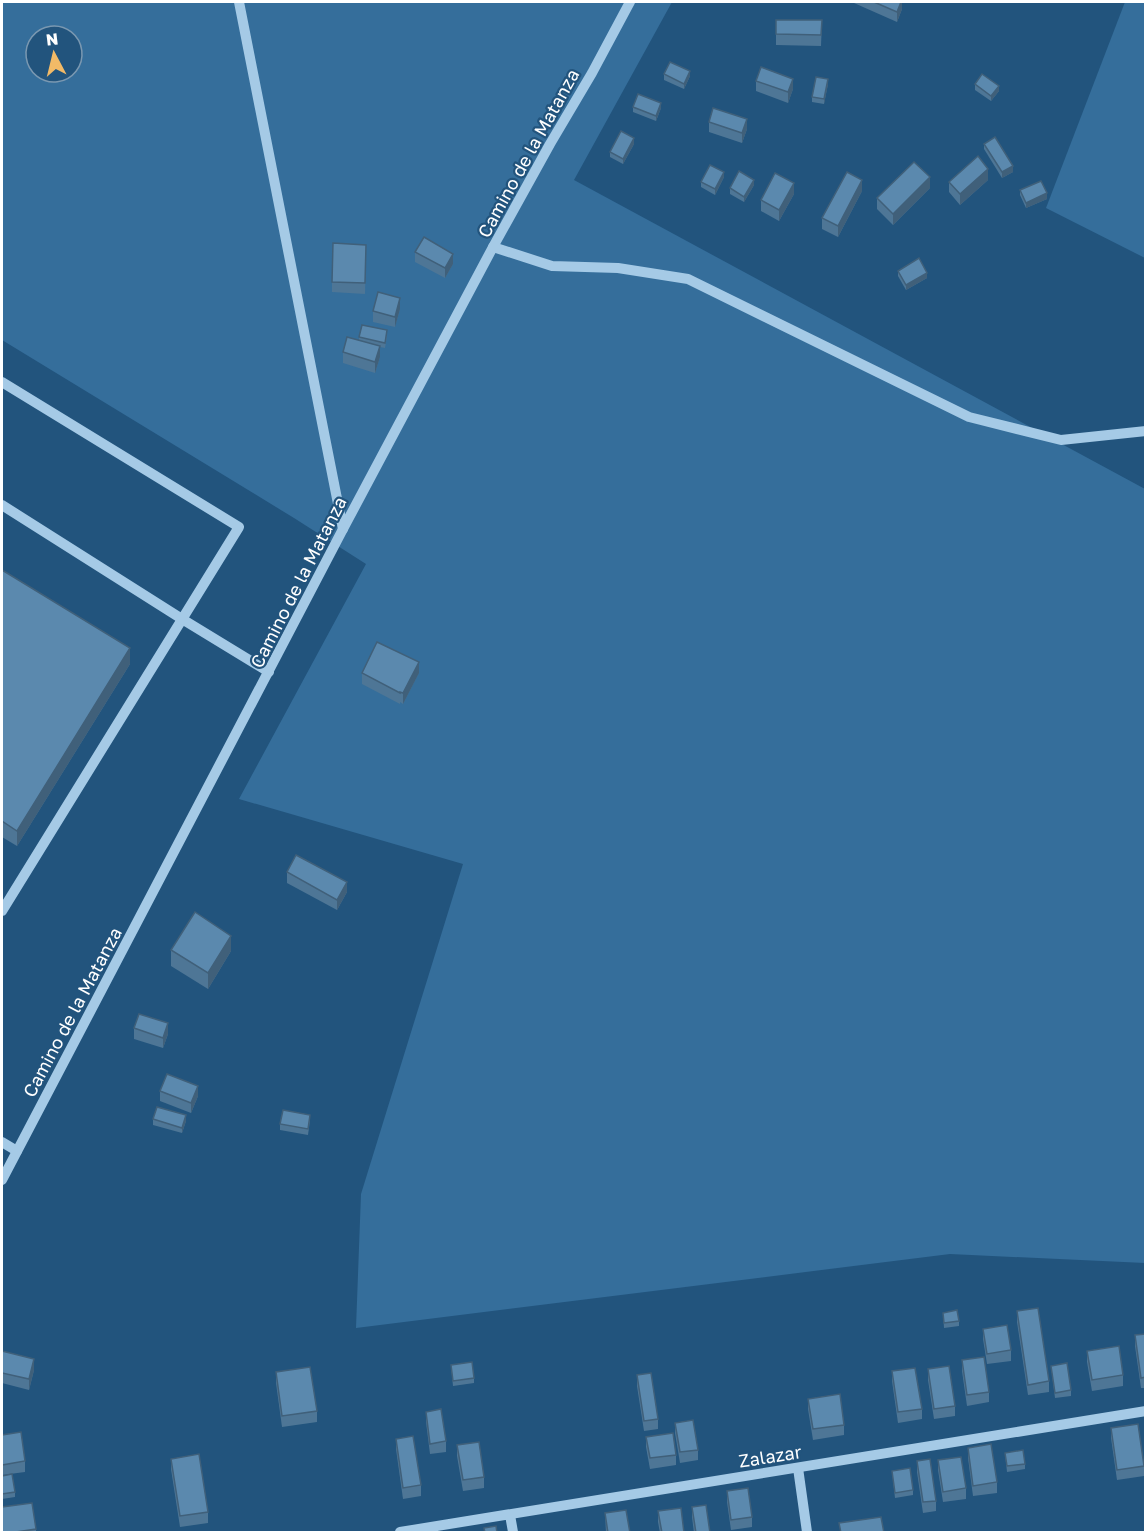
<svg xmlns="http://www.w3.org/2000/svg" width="1147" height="1534" font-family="'Golos Text',sans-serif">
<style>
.green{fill:#356e9b;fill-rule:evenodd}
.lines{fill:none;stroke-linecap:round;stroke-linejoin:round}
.minor{stroke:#a5cae6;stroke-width:10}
.wall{fill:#4e7696}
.shaded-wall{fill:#40607a}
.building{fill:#5b89ae;stroke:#40607a;stroke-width:1.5}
.labels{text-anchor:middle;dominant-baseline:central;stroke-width:4.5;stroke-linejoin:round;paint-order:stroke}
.street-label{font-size:18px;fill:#fff;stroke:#22547d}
</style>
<rect width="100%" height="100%" fill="#22547d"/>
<!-- green -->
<g class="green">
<path d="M2,2H672L574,180L1145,489V1263L950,1254L356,1328L361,1194L463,864L239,799L366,564L294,518L2,340ZM36,36H72V72H36Z"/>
<path d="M1125,2H1145V258L1046,208Z"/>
</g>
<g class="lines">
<!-- minor -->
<g class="minor">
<path d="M239,2L343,529"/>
<path d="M493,247L552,266L618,268L688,279L969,417L1061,440L1146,431"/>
<path d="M2,382L239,527L2,911"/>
<path d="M2,505L182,619L269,672"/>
<path d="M2,1142L17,1151"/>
<path d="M2,1180L343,529L493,247L550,144L592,73L630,2"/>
<path d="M798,1468L807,1532"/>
<path d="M510,1515L513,1532"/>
<path d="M400,1532L1146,1411"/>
</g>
</g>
<!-- wall -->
<g class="wall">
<path d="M854,2H902V9L897,22L854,3Z"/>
<path d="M776,20H822L821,46L776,45Z"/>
<path d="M664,74L690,76L684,89L664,80Z"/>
<path d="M756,81L793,89L788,103L756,91Z"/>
<path d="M828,84L824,104L812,102V97Z"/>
<path d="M975,84L999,91L991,101L975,90Z"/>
<path d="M633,107L661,108L656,121L633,112Z"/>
<path d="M709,122L747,129L742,143L709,132Z"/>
<path d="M634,144L623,164L610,157V152Z"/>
<path d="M984,144L1013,172L1002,178L984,149Z"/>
<path d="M724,177L715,195L701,187V182Z"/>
<path d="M988,180L960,205L949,192V182Z"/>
<path d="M754,185L744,202L730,194V188Z"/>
<path d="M930,188L893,225L877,209V198Z"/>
<path d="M1020,190L1047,199L1026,208L1020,195Z"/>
<path d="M862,191L838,237L822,229V218Z"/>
<path d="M794,194L779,221L761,211V200Z"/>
<path d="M415,252L453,264L445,278L415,262Z"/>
<path d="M366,255L365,294L332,292V282Z"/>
<path d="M898,271L927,278L906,290L898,276Z"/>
<path d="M400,309L395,327L373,322V311Z"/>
<path d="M387,336L385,348L380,347V357L375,373L343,363V352L359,340V337Z"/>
<path d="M2,570L130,664L17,846L2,837Z"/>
<path d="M362,673H419L403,704L400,702V704L362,684Z"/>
<path d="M287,872L347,892L337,910L287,883Z"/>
<path d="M171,950L231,951L208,989L171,966Z"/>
<path d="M134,1028L168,1034L163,1048L134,1039Z"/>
<path d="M160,1091L198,1096L191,1113L160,1101Z"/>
<path d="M153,1119L186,1121L182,1133L153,1125Z"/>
<path d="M310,1120L308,1135L280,1130V1124Z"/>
<path d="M1017,1311L1049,1381V1392L1028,1395L1017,1322Z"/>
<path d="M943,1313L959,1321V1326L944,1328Z"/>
<path d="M983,1329L1011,1350V1361L987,1364L983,1339Z"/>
<path d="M1146,1334V1388H1141L1135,1346V1335Z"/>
<path d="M2,1351L34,1370L29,1390L2,1383Z"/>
<path d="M1087,1351L1123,1375V1386L1092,1391L1087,1362Z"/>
<path d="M962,1360L989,1392V1402L967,1406L962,1371Z"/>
<path d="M451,1365L474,1378V1383L453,1386Z"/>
<path d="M1051,1366L1071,1390V1396L1055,1398Z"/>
<path d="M928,1369L955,1406V1416L934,1419L928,1380Z"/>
<path d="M892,1371L922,1409V1419L898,1423L892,1381Z"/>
<path d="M276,1372L317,1411V1422L282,1427L276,1383Z"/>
<path d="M637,1375L658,1419V1429L644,1431L637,1386Z"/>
<path d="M808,1399L844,1425V1435L813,1440L808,1409Z"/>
<path d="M426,1412L446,1441V1452L430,1454L426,1422Z"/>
<path d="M675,1423L698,1450V1460L680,1463L675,1433Z"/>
<path d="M1111,1428L1144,1466V1476L1117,1480L1111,1438Z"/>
<path d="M2,1435L25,1461V1472L2,1475Z"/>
<path d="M646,1437L676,1455V1465L650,1469L646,1447Z"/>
<path d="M396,1439L421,1485V1496L403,1499L396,1449Z"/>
<path d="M457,1445L484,1477V1488L463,1491L457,1456Z"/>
<path d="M968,1448L997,1482V1493L973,1496L968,1458Z"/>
<path d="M1005,1453L1025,1464V1469L1007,1472Z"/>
<path d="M171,1459L208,1512V1523L180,1527L171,1469Z"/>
<path d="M938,1460L966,1488V1499L943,1502L938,1470Z"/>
<path d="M917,1461L936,1501V1511L923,1513L917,1472Z"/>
<path d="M892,1471L913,1490V1495L895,1498Z"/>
<path d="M2,1476L15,1492V1497L2,1499Z"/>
<path d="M727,1491L752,1517V1527L731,1530L727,1502Z"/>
<path d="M692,1507L710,1533H694L692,1517Z"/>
<path d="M658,1511L684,1533H660L658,1522Z"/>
<path d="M605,1513L630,1533H606Z"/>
<path d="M36,1529V1533H2Z"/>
</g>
<!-- shaded-wall -->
<g class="shaded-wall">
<path d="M901,2H902V9L897,22V12Z"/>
<path d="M690,71V76L684,89V84Z"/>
<path d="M793,79V89L788,103V92Z"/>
<path d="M828,79V84L824,104V99Z"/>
<path d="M999,86V91L991,101V96Z"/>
<path d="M661,103V108L656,121V116Z"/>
<path d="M747,119V129L742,143V133Z"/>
<path d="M634,138V144L623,164V159Z"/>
<path d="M1013,166V172L1002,178V172Z"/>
<path d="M988,169V180L960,205V194Z"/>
<path d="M724,172V177L715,195V189Z"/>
<path d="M930,177V188L893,225V214Z"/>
<path d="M754,180V185L744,202V197Z"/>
<path d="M862,180V191L838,237V226Z"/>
<path d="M794,183V194L779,221V210Z"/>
<path d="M1047,193V199L1026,208V203Z"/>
<path d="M453,254V264L445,278V268Z"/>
<path d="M927,273V278L906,290V285Z"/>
<path d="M400,298V309L395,327V317Z"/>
<path d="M380,346V357L375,373V362Z"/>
<path d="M130,648V664L17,846V831Z"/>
<path d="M419,662V673L403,704V693Z"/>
<path d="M347,882V892L337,910V900Z"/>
<path d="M231,936V951L208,989V973Z"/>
<path d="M168,1023V1034L163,1048V1038Z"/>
<path d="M198,1086V1096L191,1113V1103Z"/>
<path d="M186,1115V1121L182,1133V1128Z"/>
<path d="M34,1359V1370L29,1390V1379Z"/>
</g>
<!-- building -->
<g class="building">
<path d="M874,2H901L897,12Z"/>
<path d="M776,20H822L821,35L776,34Z"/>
<path d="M670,62L690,71L684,84L664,74Z"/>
<path d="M761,67L793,79L788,92L756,81Z"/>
<path d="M982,74L999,86L991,96L975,84Z"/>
<path d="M816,77L828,79L824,99L812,97Z"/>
<path d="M638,94L661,103L656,116L633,107Z"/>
<path d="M713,108L747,119L742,133L709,122Z"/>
<path d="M621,131L634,138L623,159L610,152Z"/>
<path d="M995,137L1013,166L1002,172L984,144Z"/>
<path d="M978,156L988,169L960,194L949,182Z"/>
<path d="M914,162L930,177L893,214L877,198Z"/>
<path d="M710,165L724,172L715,189L701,182Z"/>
<path d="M739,171L754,180L744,197L730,188Z"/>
<path d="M847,172L862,180L838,226L822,218Z"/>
<path d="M775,173L794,183L779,210L761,200Z"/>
<path d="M1041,181L1047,193L1026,203L1020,190Z"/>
<path d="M424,237L453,254L445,268L415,252Z"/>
<path d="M333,243L366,245L365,283L332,282Z"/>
<path d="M919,258L927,273L906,285L898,271Z"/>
<path d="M378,292L400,298L395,317L373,311Z"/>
<path d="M362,325L387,330L385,343L359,337Z"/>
<path d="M347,337L380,346L375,362L343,352Z"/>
<path d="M2,570L130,648L17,831L2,821Z"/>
<path d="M377,642L419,662L403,693L400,692V693L362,673Z"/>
<path d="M296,855L347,882L337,900L287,872Z"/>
<path d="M195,912L231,936L208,973L171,950Z"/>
<path d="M139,1014L168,1023L163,1038L134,1028Z"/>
<path d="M167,1074L198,1086L191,1103L160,1091Z"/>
<path d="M157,1107L186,1115L182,1128L153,1119Z"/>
<path d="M283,1110L310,1115L308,1129L280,1124Z"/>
<path d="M1038,1308L1049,1381L1028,1385L1017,1311Z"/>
<path d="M957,1310L959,1321L944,1323L943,1313Z"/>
<path d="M1007,1325L1011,1350L987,1354L983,1329Z"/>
<path d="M1146,1334V1377L1141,1378L1135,1335Z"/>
<path d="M1119,1346L1123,1375L1092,1380L1087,1351Z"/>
<path d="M2,1351L34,1359L29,1379L2,1373Z"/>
<path d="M984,1357L989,1392L967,1395L962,1360Z"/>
<path d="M472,1362L474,1378L453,1381L451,1365Z"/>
<path d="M1067,1363L1071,1390L1055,1393L1051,1366Z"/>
<path d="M949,1366L955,1406L934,1409L928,1369Z"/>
<path d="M310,1367L317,1411L282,1416L276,1372Z"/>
<path d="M915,1368L922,1409L898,1412L892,1371Z"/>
<path d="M651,1373L658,1419L644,1421L637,1375Z"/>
<path d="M840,1394L844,1425L813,1429L808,1399Z"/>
<path d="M441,1409L446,1441L430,1444L426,1412Z"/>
<path d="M693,1420L698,1450L680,1452L675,1423Z"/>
<path d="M1138,1424L1144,1466L1117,1470L1111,1428Z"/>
<path d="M21,1432L25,1461L2,1465V1435Z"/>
<path d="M673,1433L676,1455L650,1458L646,1437Z"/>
<path d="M413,1436L421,1485L403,1488L396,1439Z"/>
<path d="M479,1442L484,1477L463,1480L457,1445Z"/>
<path d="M991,1444L997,1482L973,1486L968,1448Z"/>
<path d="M1023,1450L1025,1464L1007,1466L1005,1453Z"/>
<path d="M199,1454L208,1512L180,1516L171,1459Z"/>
<path d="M961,1457L966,1488L943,1492L938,1460Z"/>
<path d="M930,1459L936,1501L923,1502L917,1461Z"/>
<path d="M910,1468L913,1490L895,1493L892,1471Z"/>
<path d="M12,1474L15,1492L2,1494V1476Z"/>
<path d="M748,1488L752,1517L731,1520L727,1491Z"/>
<path d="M32,1503L36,1529L9,1533H2V1507Z"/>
<path d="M706,1505L710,1533H696L692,1507Z"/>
<path d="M681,1508L684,1533H662L658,1511Z"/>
<path d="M626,1510L630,1533H608L605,1513Z"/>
<path d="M881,1517L884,1533H841L839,1523Z"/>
<path d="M496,1526L497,1533H485L484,1528Z"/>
</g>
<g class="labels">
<!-- street labels -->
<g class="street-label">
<text transform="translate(528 153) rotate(-61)">Camino de la Matanza</text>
<text transform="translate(298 582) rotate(-63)">Camino de la Matanza</text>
<text transform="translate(72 1012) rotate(-62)">Camino de la Matanza</text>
<text transform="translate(770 1456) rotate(-9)">Zalazar</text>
</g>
</g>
<!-- border -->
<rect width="1147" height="1534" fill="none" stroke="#ffffff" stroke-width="6"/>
<!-- north arrow -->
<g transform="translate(54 54) rotate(353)"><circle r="28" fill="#22547d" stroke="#7a98b1" stroke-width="1.5"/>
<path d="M0-4.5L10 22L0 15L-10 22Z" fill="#f2ba67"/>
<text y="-9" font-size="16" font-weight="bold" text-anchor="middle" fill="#ffffff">N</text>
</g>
</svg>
